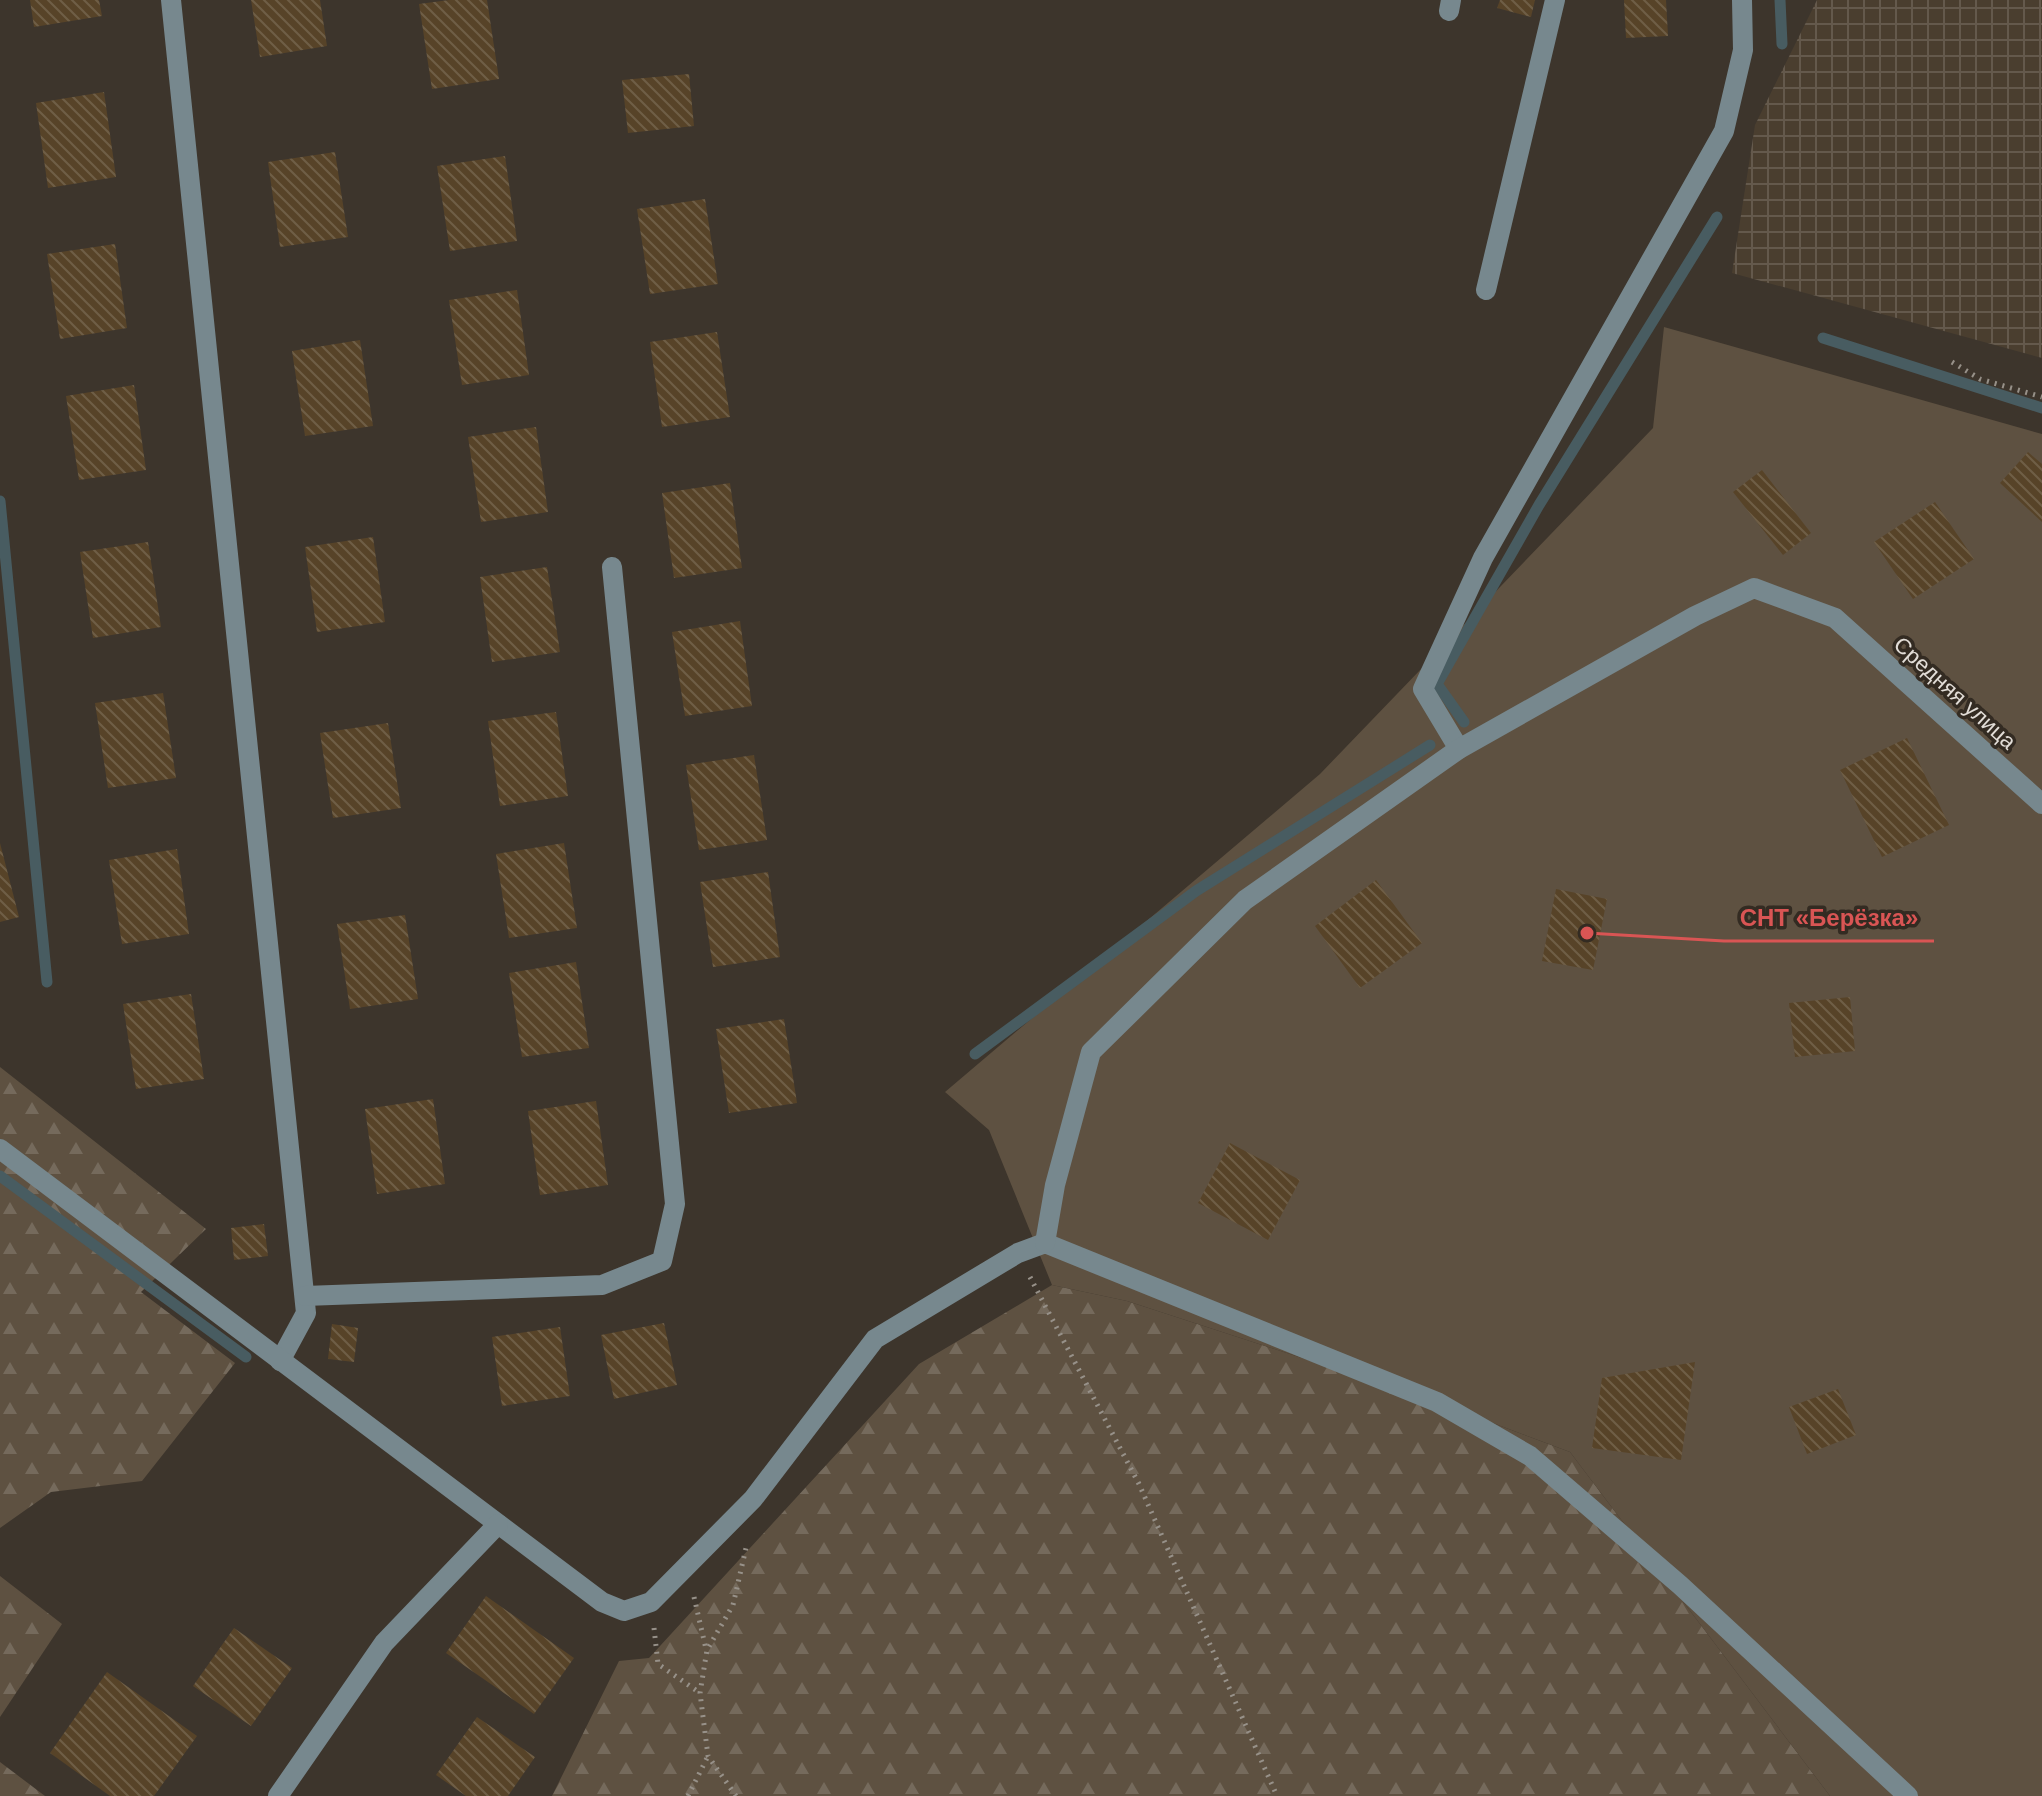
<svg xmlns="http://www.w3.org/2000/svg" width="2042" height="1796" font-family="Helvetica,sans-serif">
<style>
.industrial{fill:url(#industrial-grid)}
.forest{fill:url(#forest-firs)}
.garden{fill:#5e5141}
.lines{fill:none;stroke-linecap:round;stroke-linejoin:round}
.stream{stroke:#485c61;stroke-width:11}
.building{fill:url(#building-back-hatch)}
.path{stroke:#979189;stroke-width:5;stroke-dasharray:2 6;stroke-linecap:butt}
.minor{stroke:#77888e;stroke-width:20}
.labels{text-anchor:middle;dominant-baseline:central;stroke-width:7;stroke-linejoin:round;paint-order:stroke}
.street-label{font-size:22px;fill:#e2ddd7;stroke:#332b22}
.leader{fill:none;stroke:#d95554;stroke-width:3}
.callout-dot{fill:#d95554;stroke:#332b22;stroke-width:3}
.callout-label{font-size:24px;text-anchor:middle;font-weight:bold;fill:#d95554;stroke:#332b22;stroke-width:7;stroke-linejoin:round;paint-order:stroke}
</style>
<defs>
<pattern id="industrial-grid" width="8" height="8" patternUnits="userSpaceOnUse" patternTransform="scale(2)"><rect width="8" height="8" fill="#4a3e2f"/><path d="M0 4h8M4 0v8" fill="none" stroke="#64594c"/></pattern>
<pattern id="forest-firs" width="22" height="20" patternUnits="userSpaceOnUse" patternTransform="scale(2)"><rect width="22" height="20" fill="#5e5141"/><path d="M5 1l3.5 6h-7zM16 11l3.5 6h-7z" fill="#756a5c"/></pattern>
<pattern id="building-back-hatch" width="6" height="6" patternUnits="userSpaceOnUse" patternTransform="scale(2)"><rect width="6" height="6" fill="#574328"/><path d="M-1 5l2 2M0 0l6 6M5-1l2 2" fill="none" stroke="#6f5e46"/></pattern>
</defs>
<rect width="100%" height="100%" fill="#3d352c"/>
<!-- industrial -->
<path class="industrial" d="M1817,0H2042V358L1732,273L1755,125Z"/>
<!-- forest -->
<g class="forest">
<path d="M0,1067L206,1229L141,1292L235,1363L142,1481L51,1492L0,1528Z"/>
<path d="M1052,1285L1127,1301L1437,1402L1570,1452L1830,1796H552L619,1661L649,1658L919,1364Z"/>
<path d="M0,1576L62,1624L0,1717Z"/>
<path d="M0,1762L45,1796H0Z"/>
</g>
<!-- garden -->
<path class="garden" d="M1664,327L2042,434V1796H1830L1570,1452L1437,1402L1127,1301L1052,1285L989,1130L945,1092L1320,774L1653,428Z"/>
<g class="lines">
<!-- stream -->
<g class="stream">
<path d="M1780,0L1782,44"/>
<path d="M1823,338L2042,408"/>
<path d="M0,501L47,982"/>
<path d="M1464,722L1437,684L1539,505L1717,217"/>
<path d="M975,1054L1196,891L1430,745"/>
<path d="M0,1176L246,1357"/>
</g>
</g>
<!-- building -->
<g class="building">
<path d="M30,0H99L102,16L34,27Z"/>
<path d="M251,0H320L327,46L260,57Z"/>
<path d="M449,0H487L499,79L432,89L419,4Z"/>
<path d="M1500,0H1535L1531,17L1497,8Z"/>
<path d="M1624,0H1666L1668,36L1626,38Z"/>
<path d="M689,74L694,126L628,133L622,80Z"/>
<path d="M104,92L116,177L48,188L36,103Z"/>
<path d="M335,152L348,237L280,247L268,162Z"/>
<path d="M505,156L517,241L450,251L437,166Z"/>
<path d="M705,199L718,284L650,294L637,209Z"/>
<path d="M115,244L127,328L60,339L47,254Z"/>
<path d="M517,290L529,375L462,385L449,300Z"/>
<path d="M717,332L730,417L662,427L650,342Z"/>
<path d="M360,340L373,426L305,436L292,351Z"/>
<path d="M134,385L146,470L79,480L66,396Z"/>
<path d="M536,427L548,512L481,522L468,437Z"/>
<path d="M2028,452L2042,464V522L2000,483Z"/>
<path d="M1762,470L1811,533L1783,555L1733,492Z"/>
<path d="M730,483L742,568L674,578L662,493Z"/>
<path d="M1935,502L1974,559L1913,599L1874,542Z"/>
<path d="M373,537L385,622L317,632L305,547Z"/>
<path d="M148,542L161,627L93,638L80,552Z"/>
<path d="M547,567L560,652L492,662L480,577Z"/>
<path d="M740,621L752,706L685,716L672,632Z"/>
<path d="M163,693L176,778L108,788L95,703Z"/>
<path d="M556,712L568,796L500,806L488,721Z"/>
<path d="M388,723L401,808L333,818L320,733Z"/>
<path d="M1907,738L1949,825L1882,857L1840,770Z"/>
<path d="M754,755L767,840L699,850L686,765Z"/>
<path d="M0,843L19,917L0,922Z"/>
<path d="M564,843L577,928L509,938L496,854Z"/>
<path d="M177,849L189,934L122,944L109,860Z"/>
<path d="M768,872L780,957L713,967L700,882Z"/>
<path d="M1376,880L1422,943L1360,988L1315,926Z"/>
<path d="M1556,889L1607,899L1593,970L1542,961Z"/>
<path d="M405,915L418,999L350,1009L337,924Z"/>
<path d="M576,962L589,1048L522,1057L509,973Z"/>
<path d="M191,994L204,1079L136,1089L123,1004Z"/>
<path d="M1850,997L1855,1051L1795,1057L1789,1003Z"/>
<path d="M784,1019L797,1103L729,1113L716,1029Z"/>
<path d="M433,1099L445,1184L377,1194L365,1109Z"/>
<path d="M596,1101L608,1185L540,1195L528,1111Z"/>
<path d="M1230,1143L1300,1180L1268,1240L1198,1203Z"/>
<path d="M264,1224L268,1256L234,1260L231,1228Z"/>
<path d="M664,1323L677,1385L614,1399L601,1335Z"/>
<path d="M332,1324L358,1328L354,1362L328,1359Z"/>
<path d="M560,1327L570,1396L502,1406L492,1337Z"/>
<path d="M1695,1362L1681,1460L1592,1448L1602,1378Z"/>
<path d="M1838,1389L1856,1435L1807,1454L1789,1407Z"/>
<path d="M486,1596L574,1658L534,1714L446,1653Z"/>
<path d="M234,1628L292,1668L251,1726L193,1686Z"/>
<path d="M107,1672L197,1736L154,1796H110L50,1753Z"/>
<path d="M477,1717L535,1757L508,1796H466L436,1775Z"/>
</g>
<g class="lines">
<!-- path -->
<g class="path">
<path d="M1952,362L1980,379L2042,397"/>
<path d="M1030,1277L1139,1484L1277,1796"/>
<path d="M694,1597L706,1649"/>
<path d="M654,1628L658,1664L700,1693"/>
<path d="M688,1796L708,1756"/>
<path d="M736,1796L708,1756L700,1693L707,1650L733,1605L746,1548"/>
</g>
<!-- minor -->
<g class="minor">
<path d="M171,0L306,1313L280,1361"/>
<path d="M1449,11L1451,0"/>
<path d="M1486,290L1555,0"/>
<path d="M1459,749L1423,689L1483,558L1724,131L1743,50L1742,0"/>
<path d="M0,1149L602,1602L624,1611L651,1602L753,1499L875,1339L1018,1253L1045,1243L1437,1402L1530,1456L1680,1585L1908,1796"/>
<path d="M1045,1243L1055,1185L1091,1052L1245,900L1459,749L1695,616L1754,588L1835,618L2042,804"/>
<path d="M305,1296L602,1285L662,1261L675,1204L612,567"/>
<path d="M278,1796L384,1643L498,1524"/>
</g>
</g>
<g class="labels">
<!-- street labels -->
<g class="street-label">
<text transform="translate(1955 693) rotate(42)">Средняя улица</text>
</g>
</g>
<!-- callouts -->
<path class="leader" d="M1587 933L1724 941H1934"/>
<circle class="callout-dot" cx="1587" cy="933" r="8"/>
<g class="callout-label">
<text x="1829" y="926">СНТ «Берёзка»</text>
</g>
</svg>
